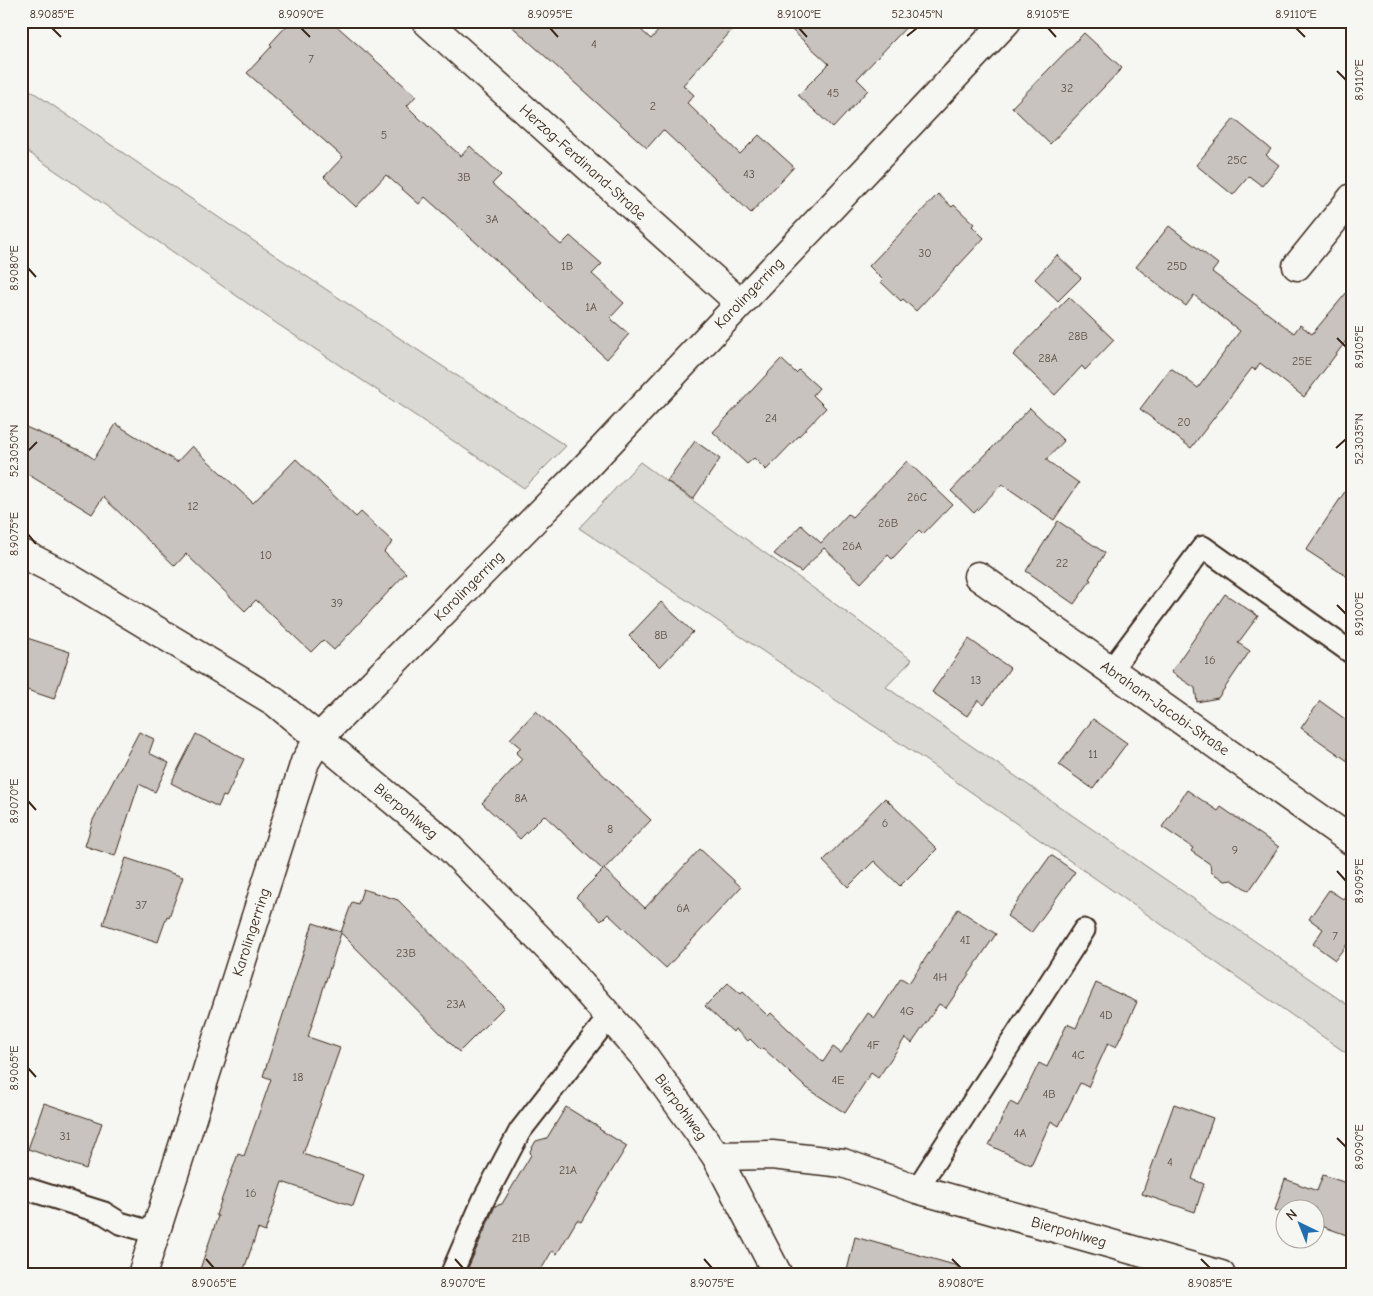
<svg xmlns="http://www.w3.org/2000/svg" width="1373" height="1296" font-family="'Comic Neue',sans-serif">
<style>
.green{fill:#dad9d3;stroke:#8a8278}
.building{fill:#c8c3be;stroke:#3b2a1e}
.lines{fill:none;stroke-linecap:round;stroke-linejoin:round}
.lane-casing{stroke:#3b2a1e;stroke-width:25}
.street-casing{stroke:#3b2a1e;stroke-width:31}
.lane{stroke:#f6f6f2;stroke-width:21}
.street{stroke:#f6f6f2;stroke-width:28}
.ticks{fill:none;stroke:#3b2a1e;stroke-width:2}
.labels{text-anchor:middle;dominant-baseline:central;stroke-width:4.5;stroke-linejoin:round;paint-order:stroke}
.number-label{font-size:12px;fill:#5e5046}
.street-label{font-size:15px;fill:#3b2a1e;stroke:#f6f6f2}
.neatline{fill:none;stroke:#3b2a1e;stroke-width:2}
.ticks-label{font-size:12px;text-anchor:middle;fill:#3b2a1e}
</style>
<rect width="100%" height="100%" fill="#f6f6f2"/>
<filter id="ink" filterUnits="userSpaceOnUse"><feTurbulence type="fractalNoise" baseFrequency=".02" numOctaves="2"/><feDisplacementMap in="SourceGraphic" scale="10" xChannelSelector="R" yChannelSelector="G"/><feConvolveMatrix kernelMatrix="1 2 1 2 8 2 1 2 1" color-interpolation-filters="sRGB"/></filter>
<g filter="url(#ink)">
<!-- green -->
<g class="green">
<path d="M21,84C202,206 382,329 566,446L524,488L276,323L21,147Z"/>
<path d="M640,462L912,660L886,687L1352,1008V1057L925,760L579,528Z"/>
</g>
<!-- building -->
<g class="building">
<path d="M291,21H331L416,96L407,106L419,118L461,156L470,146L501,175L492,184L561,245L570,236L602,264L592,274L624,303L610,318L629,334L607,359L425,197L419,204L386,175L356,207L324,177L343,157L247,73L272,46L270,44Z"/>
<path d="M506,21H631L651,39L667,21H740L683,85L694,95L687,103L740,154L759,135L794,167L751,213L663,130L647,148Z"/>
<path d="M782,21H912L857,79L868,90L833,128L798,95L829,64Z"/>
<path d="M1084,33L1122,68L1050,144L1012,107Z"/>
<path d="M1234,119L1271,149L1266,155L1279,165L1262,186L1249,176L1233,195L1196,165Z"/>
<path d="M938,194L952,207L954,205L974,224L972,226L984,238L916,311L903,299L901,301L881,282L883,280L869,266Z"/>
<path d="M1169,226L1218,264L1212,272L1294,333L1300,325L1312,334L1352,286V333L1304,397L1260,363L1255,370L1252,368L1191,448L1140,409L1171,368L1198,388L1240,331L1194,295L1186,306L1136,267Z"/>
<path d="M1057,255L1081,278L1058,301L1035,279Z"/>
<path d="M1069,297L1114,340L1085,370L1082,366L1055,395L1013,355Z"/>
<path d="M781,359L796,373L799,370L819,388L813,395L826,408L766,470L754,458L747,464L713,432Z"/>
<path d="M1030,408L1064,441L1046,460L1079,483L1054,520L1002,484L974,513L951,491Z"/>
<path d="M116,424L177,462L192,446L253,503L296,459L356,517L361,512L393,542L384,552L406,573L334,650L323,640L311,652L256,600L245,611L186,554L175,566L103,497L92,514L21,470V425L84,452L94,459Z"/>
<path d="M695,441L720,459L693,499L667,481Z"/>
<path d="M907,461L952,504L923,534L919,530L892,559L888,555L861,583L824,548L801,572L774,554L801,525L821,543L848,514L852,517Z"/>
<path d="M1352,481V580L1306,550Z"/>
<path d="M1058,521L1105,553L1089,579L1091,580L1074,604L1026,571Z"/>
<path d="M1225,594L1258,616L1238,643L1250,651L1218,698L1197,702L1195,688L1171,672Z"/>
<path d="M661,602L693,632L660,667L629,636Z"/>
<path d="M21,636L70,652L54,699L21,688Z"/>
<path d="M969,639L1010,668L984,705L978,700L967,716L932,692Z"/>
<path d="M1320,701L1352,724V764L1301,728Z"/>
<path d="M536,711L651,820L604,869L645,908L700,849L741,887L666,968L608,914L601,921L576,897L603,870L544,815L520,839L482,803L522,759L516,753L521,748L510,739Z"/>
<path d="M1093,719L1127,743L1093,789L1059,765Z"/>
<path d="M139,732L154,739L149,753L169,763L155,792L139,784L115,856L85,846L93,820Z"/>
<path d="M196,734L244,759L226,797L223,796L218,807L171,783Z"/>
<path d="M1187,790L1218,811L1221,807L1279,847L1249,891L1232,880L1225,881L1211,872L1210,864L1191,851L1193,848L1162,827Z"/>
<path d="M885,798L937,849L900,886L874,861L848,887L823,861Z"/>
<path d="M1051,855L1075,872L1031,933L1007,916Z"/>
<path d="M126,858L183,877L169,917L167,916L158,942L103,924Z"/>
<path d="M1352,886V948L1347,944L1335,960L1313,944L1323,929L1309,919L1329,890L1343,899Z"/>
<path d="M363,889L398,900L504,1007L459,1052L341,933L308,1037L340,1048L303,1154L364,1175L353,1206L282,1182L265,1232L258,1229L242,1275H198L218,1216L216,1215L238,1154L244,1156L271,1079L263,1076L313,923L341,932L352,902L358,904Z"/>
<path d="M958,909L996,934L946,1008L939,1004L912,1043L905,1038L878,1078L871,1073L845,1113L804,1086L763,1048L761,1050L750,1039L748,1041L735,1029L733,1032L705,1006L728,983L741,994L743,992L768,1016L771,1013L823,1062L833,1047L841,1053L868,1013L875,1018L901,978L909,983Z"/>
<path d="M1096,983L1137,1002L1116,1047L1108,1043L1088,1087L1080,1083L1059,1126L1051,1121L1031,1165L989,1145L1010,1102L1018,1106L1039,1063L1047,1067L1067,1024L1076,1028Z"/>
<path d="M44,1103L102,1123L86,1169L28,1149Z"/>
<path d="M1174,1104L1213,1118L1192,1179L1204,1184L1195,1212L1142,1194Z"/>
<path d="M566,1107L600,1128L599,1129L627,1146L602,1187L581,1222L577,1220L557,1254L552,1251L538,1275H465L495,1206L502,1204L531,1155L530,1151L536,1141L547,1138Z"/>
<path d="M1323,1175L1352,1185V1237L1316,1224V1208H1286V1214L1275,1210L1285,1179L1317,1191Z"/>
<path d="M855,1237L958,1266L957,1275H846Z"/>
</g>
<g class="lines">
<defs>
<g id="lane">
<path d="M1111,670L1203,547L1352,653"/>
<path d="M21,1187L104,1213L120,1223L155,1233"/>
<path d="M917,1189L1084,930"/>
<path d="M451,1275L484,1199L520,1131L609,1017"/>
</g>
<g id="street">
<path d="M426,21L740,303"/>
<path d="M1297,266L1352,198"/>
<path d="M21,553L66,576L275,702L446,844L555,955L644,1056L716,1156L778,1275"/>
<path d="M978,576L1352,841"/>
<path d="M716,1156L772,1155L843,1163L917,1189L1221,1275"/>
<path d="M142,1275L305,762L319,738L581,472L1007,21"/>
</g>
</defs>
<!-- lane casing -->
<use href="#lane" class="lane-casing"/>
<!-- street casing -->
<use href="#street" class="street-casing"/>
<!-- lane -->
<use href="#lane" class="lane"/>
<!-- street -->
<use href="#street" class="street"/>
</g>
</g>
<!-- ticks -->
<path class="ticks" d="M52,28L61,37M301,28L310,37M550,28L558,37M799,28L807,37M1048,28L1056,37M1296,28L1305,37M907,36L917,28M1337,71L1346,80M28,268L36,277M1337,338L1346,347M1336,448L1346,439M28,451L37,442M28,534L36,544M1337,605L1346,614M28,801L36,810M1337,871L1346,881M28,1068L36,1077M1337,1138L1346,1147M206,1259L214,1268M455,1259L463,1268M704,1259L712,1268M952,1259L961,1268M1201,1259L1210,1268"/>
<g class="labels">
<!-- number labels -->
<g class="number-label">
<text x="594" y="44">4</text>
<text x="311" y="59">7</text>
<text x="1067" y="88">32</text>
<text x="833" y="93">45</text>
<text x="653" y="106">2</text>
<text x="384" y="135">5</text>
<text x="1237" y="160">25C</text>
<text x="749" y="174">43</text>
<text x="464" y="177">3B</text>
<text x="492" y="219">3A</text>
<text x="925" y="253">30</text>
<text x="567" y="266">1B</text>
<text x="1177" y="266">25D</text>
<text x="591" y="307">1A</text>
<text x="1078" y="336">28B</text>
<text x="1048" y="358">28A</text>
<text x="1302" y="361">25E</text>
<text x="771" y="418">24</text>
<text x="1184" y="422">20</text>
<text x="917" y="497">26C</text>
<text x="193" y="506">12</text>
<text x="888" y="523">26B</text>
<text x="852" y="546">26A</text>
<text x="266" y="555">10</text>
<text x="1062" y="563">22</text>
<text x="337" y="603">39</text>
<text x="661" y="635">8B</text>
<text x="1210" y="660">16</text>
<text x="976" y="680">13</text>
<text x="1093" y="754">11</text>
<text x="521" y="798">8A</text>
<text x="885" y="823">6</text>
<text x="610" y="829">8</text>
<text x="1235" y="850">9</text>
<text x="141" y="905">37</text>
<text x="683" y="908">6A</text>
<text x="1335" y="936">7</text>
<text x="965" y="940">4I</text>
<text x="406" y="953">23B</text>
<text x="940" y="977">4H</text>
<text x="456" y="1004">23A</text>
<text x="907" y="1011">4G</text>
<text x="1106" y="1015">4D</text>
<text x="873" y="1045">4F</text>
<text x="1078" y="1055">4C</text>
<text x="298" y="1077">18</text>
<text x="838" y="1080">4E</text>
<text x="1049" y="1094">4B</text>
<text x="1020" y="1133">4A</text>
<text x="65" y="1136">31</text>
<text x="1170" y="1162">4</text>
<text x="568" y="1170">21A</text>
<text x="251" y="1193">16</text>
<text x="521" y="1238">21B</text>
</g>
<!-- street labels -->
<g class="street-label">
<text transform="translate(583 162) rotate(42)">Herzog-Ferdinand-Straße</text>
<text transform="translate(749 293) rotate(-46)">Karolingerring</text>
<text transform="translate(469 586) rotate(-45)">Karolingerring</text>
<text transform="translate(1165 708) rotate(35)">Abraham-Jacobi-Straße</text>
<text transform="translate(406 811) rotate(40)">Bierpohlweg</text>
<text transform="translate(251 932) rotate(-72)">Karolingerring</text>
<text transform="translate(681 1107) rotate(54)">Bierpohlweg</text>
<text transform="translate(1069 1232) rotate(16)">Bierpohlweg</text>
</g>
</g>
<!-- margin -->
<rect width="1373" height="1296" fill="none" stroke="#f6f6f2" stroke-width="55"/>
<!-- north arrow -->
<g transform="translate(1300 1224) rotate(317)"><circle r="24" fill="#f6f6f2" stroke="#aba49d"/>
<path d="M0-4L9 19L0 12L-9 19Z" fill="#1f6fb2"/>
<text y="-8" font-size="14" font-weight="bold" text-anchor="middle" fill="#3b2a1e">N</text>
</g>
<rect x="28" y="28" width="1318" height="1240" class="neatline"/>
<g class="ticks-label">
<text x="52" y="18">8.9085°E</text>
<text x="301" y="18">8.9090°E</text>
<text x="550" y="18">8.9095°E</text>
<text x="799" y="18">8.9100°E</text>
<text x="917" y="18">52.3045°N</text>
<text x="1048" y="18">8.9105°E</text>
<text x="1296" y="18">8.9110°E</text>
<text transform="translate(1359 80) rotate(-90)" y="4">8.9110°E</text>
<text transform="translate(14 268) rotate(-90)" y="4">8.9080°E</text>
<text transform="translate(1359 347) rotate(-90)" y="4">8.9105°E</text>
<text transform="translate(1359 439) rotate(-90)" y="4">52.3035°N</text>
<text transform="translate(14 451) rotate(-90)" y="4">52.3050°N</text>
<text transform="translate(14 534) rotate(-90)" y="4">8.9075°E</text>
<text transform="translate(1359 614) rotate(-90)" y="4">8.9100°E</text>
<text transform="translate(14 801) rotate(-90)" y="4">8.9070°E</text>
<text transform="translate(1359 881) rotate(-90)" y="4">8.9095°E</text>
<text transform="translate(14 1068) rotate(-90)" y="4">8.9065°E</text>
<text transform="translate(1359 1147) rotate(-90)" y="4">8.9090°E</text>
<text x="214" y="1287">8.9065°E</text>
<text x="463" y="1287">8.9070°E</text>
<text x="712" y="1287">8.9075°E</text>
<text x="961" y="1287">8.9080°E</text>
<text x="1210" y="1287">8.9085°E</text>
</g>
</svg>
